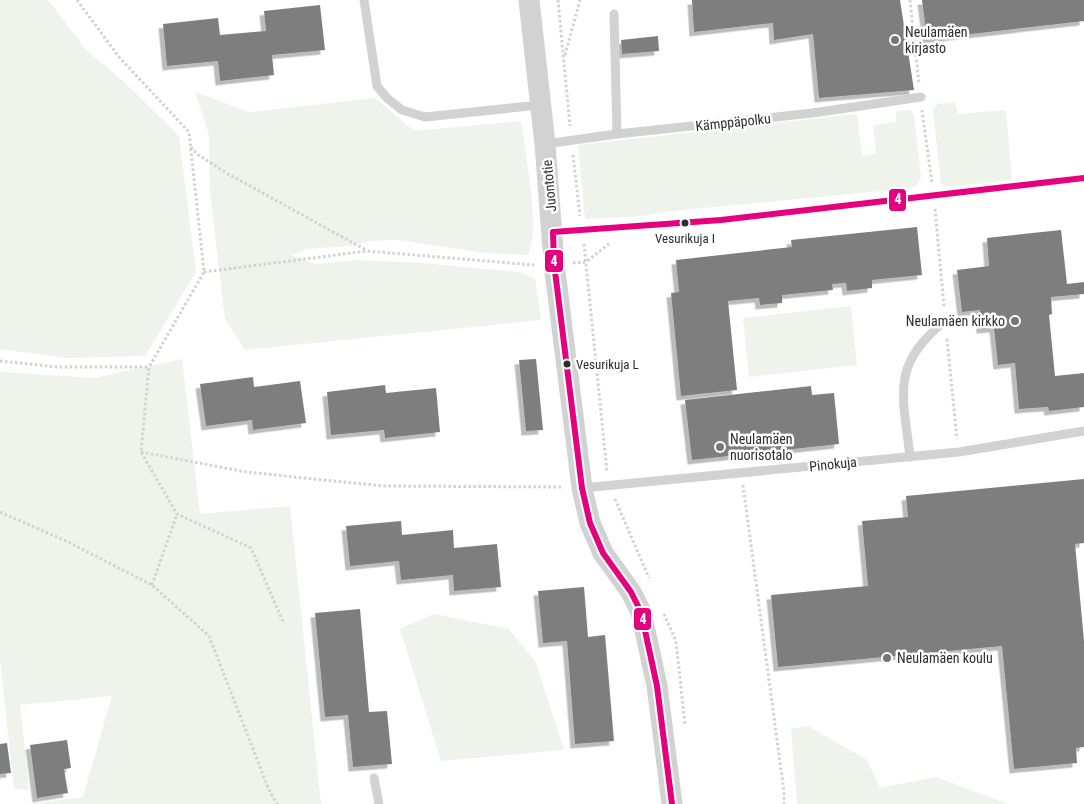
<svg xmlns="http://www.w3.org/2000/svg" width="1084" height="804" font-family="'Roboto Condensed',sans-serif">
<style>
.green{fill:#eef3eb}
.building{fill:#7e7e7e;filter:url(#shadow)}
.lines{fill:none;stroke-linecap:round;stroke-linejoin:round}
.path{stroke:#d2d2d2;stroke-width:3;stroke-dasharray:2.5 2.5;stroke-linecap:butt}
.service{stroke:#d2d2d2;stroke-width:9}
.tertiary{stroke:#d2d2d2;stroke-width:21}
.bus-1-casing{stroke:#fff;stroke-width:10}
.bus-1{stroke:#e5007d;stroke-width:6}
.poi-dot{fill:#767676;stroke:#fff;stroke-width:2}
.bus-dot{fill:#2d2d2d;stroke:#fff;stroke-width:2}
.labels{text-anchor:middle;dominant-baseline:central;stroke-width:5;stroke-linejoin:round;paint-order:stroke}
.bus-label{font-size:13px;fill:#2d2d2d;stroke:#fff}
.poi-label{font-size:14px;fill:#2d2d2d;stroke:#fff;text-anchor:start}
.street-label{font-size:14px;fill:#2d2d2d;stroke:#fff}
.line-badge{stroke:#fff;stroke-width:2}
.badge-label{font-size:14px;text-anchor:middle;font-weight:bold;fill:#fff}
</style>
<defs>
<filter id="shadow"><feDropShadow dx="-4.5" dy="4.5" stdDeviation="0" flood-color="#0004"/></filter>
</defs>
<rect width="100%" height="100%" fill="#fff"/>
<!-- green -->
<g class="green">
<path d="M0,0H48L86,50L125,83L179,136L196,272L145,356L66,358L0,349Z"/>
<path d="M195,92L249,112L375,98L414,131L521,121C525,155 541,226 528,255L486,253L397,240L370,241L351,246L307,249L290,255L316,264L357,260L421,263L518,272L535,278L541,320L245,350L225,319L210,193L209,135Z"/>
<path d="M955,102L958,114L1006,110L1012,180L948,187L941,184L933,109L938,104Z"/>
<path d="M910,110L914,115L921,177L917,184L912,188L672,211L631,217L585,219L578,145L857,114L862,156L876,153L873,125L896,122V111Z"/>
<path d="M851,306L857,365L749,377L743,318Z"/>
<path d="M182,359L200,514L290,506L321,804H30L83,797L112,696L20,705L29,790L14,789L0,659V372L94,378Z"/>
<path d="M434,614L509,629L536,663L564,750L441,761L400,629Z"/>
<path d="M808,726L867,760L880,788L936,777L1008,804H797L791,729Z"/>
</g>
<!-- building -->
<g class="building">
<path d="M692,0H900L914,90L819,98L813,34L774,40L773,23L694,32Z"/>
<path d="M922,0H1084V21L927,39Z"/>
<path d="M320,5L325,50L272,55L274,75L220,81L218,61L167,66L163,24L218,18L220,35L266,31L264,11Z"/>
<path d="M658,36L659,51L622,54L621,40Z"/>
<path d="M917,227L922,275L872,280V288L847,291L846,283L832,284L833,290L782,295V303L760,305L759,298L728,301L737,390L681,396L671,293L679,292L676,260L792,247L791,240Z"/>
<path d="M1061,230L1067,284L1084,282V294L1051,297L1052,314L1049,315L1055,376L1084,373V407L1049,411L1048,407L1019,409L1015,363L998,365L994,328L981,329L980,310L962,312L957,270L989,266L987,238Z"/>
<path d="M536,359L543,430L526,431L519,360Z"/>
<path d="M253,377L254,387L300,381L306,423L253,430L252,420L206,426L200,384Z"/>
<path d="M385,385L386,393L436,388L440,432L385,438L384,430L331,435L327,392Z"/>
<path d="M811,386L812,395L834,393L839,444L692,460L685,400Z"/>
<path d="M1084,479V543L1075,544L1084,641V747L1076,748L1077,763L1014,769L1002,646L778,667L771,595L868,586L862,521L908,517L906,496Z"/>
<path d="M401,521L402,535L453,530L454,548L497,544L501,587L454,591L453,575L401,580L399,561L350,566L346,526Z"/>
<path d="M584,587L588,637L605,635L614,741L575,744L567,641L543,643L538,591Z"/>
<path d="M360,609L369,712L387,711L392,764L353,767L348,715L325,717L315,613Z"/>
<path d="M67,740L71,768L64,769L68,793L37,798L30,745Z"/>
<path d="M7,743L11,773L0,774V744Z"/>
</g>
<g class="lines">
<!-- path -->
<g class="path">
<path d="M77,0L119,57L189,132L204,272L149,367L141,452L177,514L251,548L284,624"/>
<path d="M558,0L570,126"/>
<path d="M910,0L919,84"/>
<path d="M907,49L915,48"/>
<path d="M565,55L580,0"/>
<path d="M922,110L932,183"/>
<path d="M191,147L197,154L228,174L366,250"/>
<path d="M573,155L580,216"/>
<path d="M935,209L944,307"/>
<path d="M584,244L607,472"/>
<path d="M573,263L586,262L610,243"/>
<path d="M204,272L367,251L534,265"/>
<path d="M947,339L957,439"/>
<path d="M0,361L58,367H149"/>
<path d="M141,452L246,472L383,486L563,487"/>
<path d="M743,485L784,792V804"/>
<path d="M615,499L649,578"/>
<path d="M0,512L66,541L152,585L209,636L269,790L277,804"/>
<path d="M152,585L177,514"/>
<path d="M664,614L676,641L685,725"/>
</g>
<!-- service -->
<g class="service">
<path d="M364,0L377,86L387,98L402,110L425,117L540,105"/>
<path d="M614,14L617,134"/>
<path d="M545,144L617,134L813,113L921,97"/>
<path d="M553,232L721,220L1084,178"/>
<path d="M910,457C903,394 890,365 945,321"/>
<path d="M582,488L959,452L1084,431"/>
<path d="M374,778L379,804"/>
</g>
<!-- tertiary -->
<path class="tertiary" d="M529,0L545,144L554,263L582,488L590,523L603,553L631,592L641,612L657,686L672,804"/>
<defs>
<path id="bus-1" d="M672,804L657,686L641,612L631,592L603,553L590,523L582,488L554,263L553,232L721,220L1084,178"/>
</defs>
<!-- bus-1 casing -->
<use href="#bus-1" class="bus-1-casing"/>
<!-- bus-1 -->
<use href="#bus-1" class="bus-1"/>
</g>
<!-- markers -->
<g class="poi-dot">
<circle cx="895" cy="40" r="5"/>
<circle cx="1015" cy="321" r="5"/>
<circle cx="720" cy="447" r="5"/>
<circle cx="887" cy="658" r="5"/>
</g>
<g class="bus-dot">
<circle cx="685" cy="223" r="4.5"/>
<circle cx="567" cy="364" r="4.5"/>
</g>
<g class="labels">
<!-- bus labels -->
<g class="bus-label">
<text x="685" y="238">Vesurikuja I</text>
<text x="576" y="364" text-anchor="start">Vesurikuja L</text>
</g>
<!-- poi labels -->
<g class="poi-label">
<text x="905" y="32">Neulamäen<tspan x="905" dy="16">kirjasto</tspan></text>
<text x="1005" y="321" text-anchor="end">Neulamäen kirkko</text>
<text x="730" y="439">Neulamäen<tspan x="730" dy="16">nuorisotalo</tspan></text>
<text x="897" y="658">Neulamäen koulu</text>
</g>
<!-- street labels -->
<g class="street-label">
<text transform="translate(733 122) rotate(-6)">Kämppäpolku</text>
<text transform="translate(549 186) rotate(-95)">Juontotie</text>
<text transform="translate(833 464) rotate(-6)">Pinokuja</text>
</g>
</g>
<g class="line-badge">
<rect x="888" y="188" width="19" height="24" rx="5" fill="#e5007d"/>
<rect x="544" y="249" width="20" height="24" rx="5" fill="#e5007d"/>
<rect x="633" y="607" width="19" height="24" rx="5" fill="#e5007d"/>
</g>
<g class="badge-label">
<text x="898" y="204">4</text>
<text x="554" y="266">4</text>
<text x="643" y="624">4</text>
</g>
</svg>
